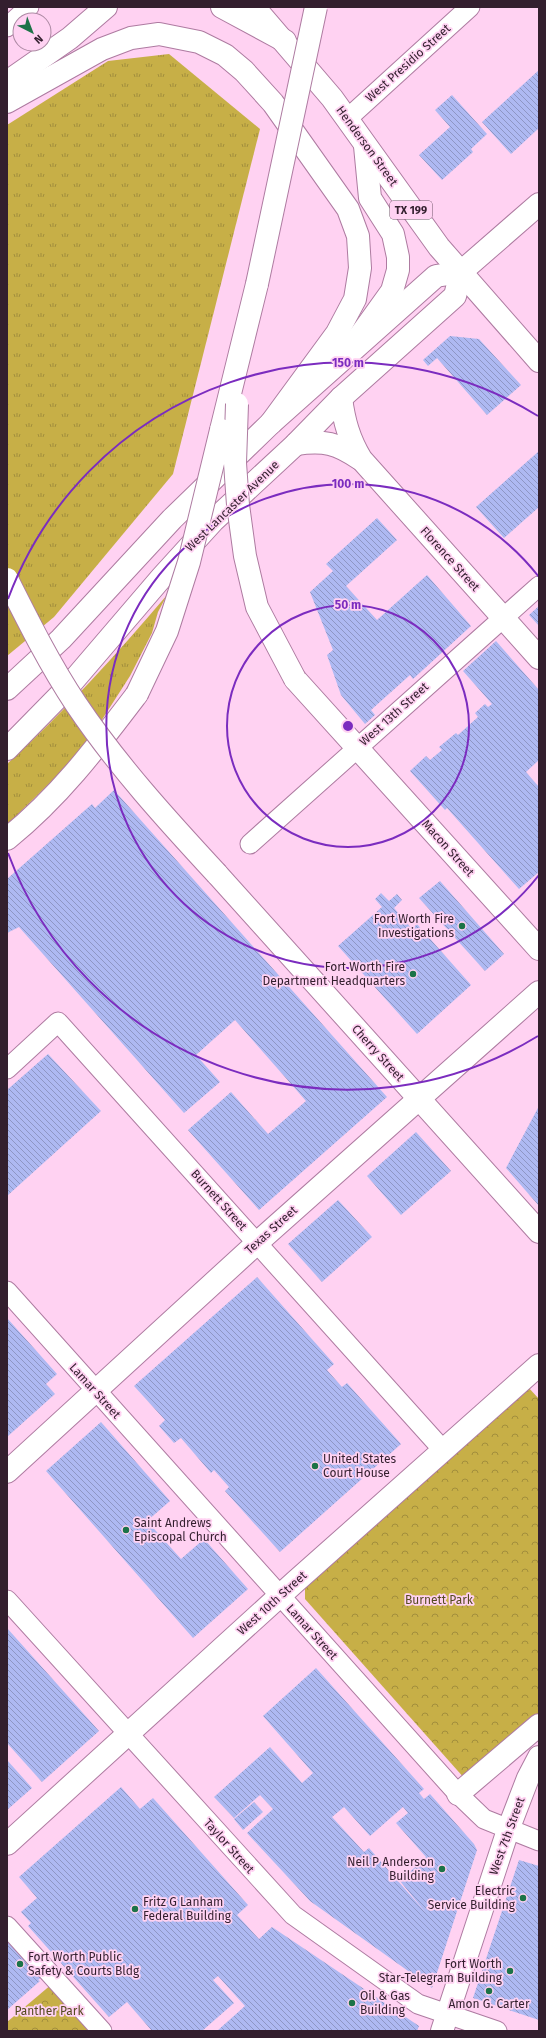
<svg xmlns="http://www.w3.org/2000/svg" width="546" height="2038" font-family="'Fira Sans',sans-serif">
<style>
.grass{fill:url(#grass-tufts)}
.forest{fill:url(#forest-crowns)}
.building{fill:url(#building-back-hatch);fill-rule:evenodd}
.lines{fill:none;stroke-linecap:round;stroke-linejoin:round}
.street-casing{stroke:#ae7ba1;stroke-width:21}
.secondary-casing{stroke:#ae7ba1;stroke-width:24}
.primary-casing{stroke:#ae7ba1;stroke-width:24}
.highway-casing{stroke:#ae7ba1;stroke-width:24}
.street{stroke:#fff;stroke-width:19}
.secondary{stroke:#fff;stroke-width:22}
.primary{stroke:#fff;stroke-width:22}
.highway{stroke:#fff;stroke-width:22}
.secondary-bridge-casing{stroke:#ae7ba1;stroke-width:24;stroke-linecap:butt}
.highway-bridge-casing{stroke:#ae7ba1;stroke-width:24;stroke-linecap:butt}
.secondary-bridge{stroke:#fff;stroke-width:22}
.highway-bridge{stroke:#fff;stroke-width:22}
.ring{fill:none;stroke:#7b2cbf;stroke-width:2}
.poi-dot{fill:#1c7347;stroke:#ffd2f2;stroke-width:1.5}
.labels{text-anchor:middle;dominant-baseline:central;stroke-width:3.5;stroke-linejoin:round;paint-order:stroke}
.shield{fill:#ffd2f2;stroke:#705569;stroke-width:1}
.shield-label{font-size:11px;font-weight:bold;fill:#331f2e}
.street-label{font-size:12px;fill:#331f2e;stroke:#ffd2f2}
.poi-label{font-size:12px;fill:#331f2e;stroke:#ffd2f2;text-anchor:end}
.park-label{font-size:12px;fill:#554b1f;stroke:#ffd2f2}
.centre{fill:#7b2cbf;stroke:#ffd2f2;stroke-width:2}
.ring-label{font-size:12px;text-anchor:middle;font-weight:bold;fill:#7b2cbf;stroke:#ffd2f2;stroke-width:3.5;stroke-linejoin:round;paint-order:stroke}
</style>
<defs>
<pattern id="grass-tufts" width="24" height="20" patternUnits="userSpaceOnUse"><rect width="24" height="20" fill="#c7af47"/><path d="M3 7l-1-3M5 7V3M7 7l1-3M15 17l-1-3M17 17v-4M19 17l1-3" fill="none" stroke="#a28e3c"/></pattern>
<pattern id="forest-crowns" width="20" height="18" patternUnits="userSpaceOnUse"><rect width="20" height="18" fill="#c7af47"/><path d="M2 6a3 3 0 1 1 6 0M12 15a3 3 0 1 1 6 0" fill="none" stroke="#a28e3c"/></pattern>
<pattern id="building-back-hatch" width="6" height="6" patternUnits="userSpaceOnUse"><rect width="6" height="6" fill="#aeb9f2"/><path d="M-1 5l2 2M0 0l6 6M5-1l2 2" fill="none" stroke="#8e96c4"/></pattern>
</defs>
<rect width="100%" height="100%" fill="#ffd2f2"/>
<!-- grass -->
<g class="grass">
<path d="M169,54L260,129L173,474L54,617L7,656V125L108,61Z"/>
<path d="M167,595L158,612L152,633L130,676L87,743L71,762L7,825V764C64,712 117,654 167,595Z"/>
</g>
<!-- forest -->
<g class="forest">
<path d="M528,1387L539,1399V1713L465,1779L305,1599V1587Z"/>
<path d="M52,1984L94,2031H7V2022Z"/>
</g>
<!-- building -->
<g class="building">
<path d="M539,70V128L511,154L482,122Z"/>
<path d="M452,95L487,134L471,149L473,152L442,180L419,155L450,127L435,110Z"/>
<path d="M450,336L479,339L521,385L487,415L437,358L428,366L423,360Z"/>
<path d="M539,451V507L504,538L476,507Z"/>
<path d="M377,518L397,540L346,586L377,620L427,575L471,626L413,679L410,675L371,710L375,715L365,724L341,695L327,655L333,650L310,592L333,571L326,564Z"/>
<path d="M539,606V626L529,615Z"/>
<path d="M496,641L539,690V760L526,772L539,787V872L519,889L447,808L445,810L410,771L426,756L430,760L442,750L439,747L456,733L458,735L478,717L475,713L485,704L488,707L492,704L463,671Z"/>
<path d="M114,790L387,1097L259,1210L188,1130L231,1092L268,1134L306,1101L235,1020L196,1055L220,1082L184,1113L19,927L7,933V879L92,804L95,808Z"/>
<path d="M440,881L504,954L485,971L419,898Z"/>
<path d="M381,893L389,901L397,894L402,900L394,908L412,929L417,924L471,985L417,1034L338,946L382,907L375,899Z"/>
<path d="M48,1054L101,1111L7,1196V1090Z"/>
<path d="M539,1106V1206L506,1168Z"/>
<path d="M416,1132L451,1171L401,1215L367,1176Z"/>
<path d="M338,1200L372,1237L322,1282L288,1244Z"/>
<path d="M257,1277L334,1364L327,1370L342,1387L347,1383L401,1444L280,1552L225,1491L229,1487L214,1470L211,1473L181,1438L174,1443L159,1426L165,1420L134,1386Z"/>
<path d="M7,1318L57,1374L46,1384L55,1394L7,1437Z"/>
<path d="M101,1422L170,1501L147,1521L181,1559L204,1539L248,1589L193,1638L46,1471Z"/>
<path d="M7,1628L99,1731L42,1782L7,1743Z"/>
<path d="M316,1668L424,1789L419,1793L424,1799L430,1794L474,1844L477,1850L432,1988L310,1901L247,1833L273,1809L260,1795L234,1818L214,1797L270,1747L302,1783L313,1773L263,1716ZM344,1807L370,1836L403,1807L408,1813L396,1823L426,1857L400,1881L426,1913L369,1848L364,1852L332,1817Z"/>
<path d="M7,1760L32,1788L7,1810Z"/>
<path d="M121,1787L140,1809L153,1798L248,1905L237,1915L259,1939L272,1927L419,2026L417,2031H217L245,2006L218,1976L213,1980L234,2003L202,2031H152L127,2002L109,2017L28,1926L31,1923L21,1912L37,1898L19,1877Z"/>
<path d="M254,1802L263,1812L243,1830L234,1819Z"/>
<path d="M519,1860L539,1866V2020L473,1998Z"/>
<path d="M7,1936L43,1976L38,1980L40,1981L7,2010Z"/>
</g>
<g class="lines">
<defs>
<g id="street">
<path d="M7,27L29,7"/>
<path d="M347,119L470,7"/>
<path d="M250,844L539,586"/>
<path d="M7,1069L58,1022L443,1450"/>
<path d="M7,1291L458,1794L484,1819L539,1841"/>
<path d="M7,1600L293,1915L418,2004L497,2031"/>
<path d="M7,1926L102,2031"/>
</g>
<g id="secondary">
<path d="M341,398C344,421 349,439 361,459L539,658"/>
<path d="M221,430L257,284"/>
<path d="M296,444C324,440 337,443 360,459"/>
<path d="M295,679L539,949"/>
<path d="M7,689L61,639L172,519L271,423L436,276L461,272L539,204"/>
<path d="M7,749L67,688L162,577L213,521L296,444L341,398L455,296L461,272"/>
<path d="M7,839C60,796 96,748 137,694"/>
<path d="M217,874L539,1232"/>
<path d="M7,1472L257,1243L539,992"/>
<path d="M458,1794L539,1725"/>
<path d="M7,1844L295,1582L539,1365"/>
<path d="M442,2031L508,1830L528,1778L539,1757"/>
</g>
<g id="primary">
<path d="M254,7L332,98L439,247L539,361"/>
<path d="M346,355L392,291L398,270V257L393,234L370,198L365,146"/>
</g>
<g id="highway">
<path d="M222,7L285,41"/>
<path d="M7,82L70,38L106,7"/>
<path d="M7,102L102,49L131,38L159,34L199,42L225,55L244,71L273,103L348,209L358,236L360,268L355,299L337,333L271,423"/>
</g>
</defs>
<!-- street casing -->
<use href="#street" class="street-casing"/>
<!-- secondary casing -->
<use href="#secondary" class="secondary-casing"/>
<!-- primary casing -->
<use href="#primary" class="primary-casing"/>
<!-- highway casing -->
<use href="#highway" class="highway-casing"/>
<!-- street -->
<use href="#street" class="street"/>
<!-- secondary -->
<use href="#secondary" class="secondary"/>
<!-- primary -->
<use href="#primary" class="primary"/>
<!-- highway -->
<use href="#highway" class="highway"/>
<defs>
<g id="secondary-bridge">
<path d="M257,284L316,7"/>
<path d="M237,404L235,463L238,505L245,556L257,607L295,679"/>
<path d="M137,694L167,631L189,562L221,430"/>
</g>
<path id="highway-bridge" d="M7,579C28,621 50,665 76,704C117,765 167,820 217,874"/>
</defs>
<!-- secondary-bridge casing -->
<use href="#secondary-bridge" class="secondary-bridge-casing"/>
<!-- highway-bridge casing -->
<use href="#highway-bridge" class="highway-bridge-casing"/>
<!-- secondary-bridge -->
<use href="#secondary-bridge" class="secondary-bridge"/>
<!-- highway-bridge -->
<use href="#highway-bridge" class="highway-bridge"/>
</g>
<!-- distance rings -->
<g class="ring">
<circle cx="348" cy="726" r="121"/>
<path d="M539 875A242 242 0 1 1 539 577"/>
<path d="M538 1036A363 363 0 0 1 8 853M8 599A363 363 0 0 1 538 416"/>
</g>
<!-- markers -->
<g class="poi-dot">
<circle cx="462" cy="926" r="4"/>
<circle cx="413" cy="974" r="4"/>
<circle cx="315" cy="1466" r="4"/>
<circle cx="126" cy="1530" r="4"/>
<circle cx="442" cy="1869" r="4"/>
<circle cx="523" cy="1898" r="4"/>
<circle cx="135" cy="1909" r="4"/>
<circle cx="20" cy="1964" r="4"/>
<circle cx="510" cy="1971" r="4"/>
<circle cx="489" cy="1991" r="4"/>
<circle cx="352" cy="2003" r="4"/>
</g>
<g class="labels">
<!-- shield labels -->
<rect class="shield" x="390" y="201" width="42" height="18" rx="3"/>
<g class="shield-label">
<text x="411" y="210">TX 199</text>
</g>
<!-- street labels -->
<g class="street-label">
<text transform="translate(408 63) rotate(-42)">West Presidio Street</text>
<text transform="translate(367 146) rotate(54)">Henderson Street</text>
<text transform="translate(232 506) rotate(-44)">West Lancaster Avenue</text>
<text transform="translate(450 559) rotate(48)">Florence Street</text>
<text transform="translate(394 714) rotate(-42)">West 13th Street</text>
<text transform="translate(448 848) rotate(48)">Macon Street</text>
<text transform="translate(378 1053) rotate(48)">Cherry Street</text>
<text transform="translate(219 1200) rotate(48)">Burnett Street</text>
<text transform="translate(271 1230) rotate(-42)">Texas Street</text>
<text transform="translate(95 1391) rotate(48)">Lamar Street</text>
<text transform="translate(272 1603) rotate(-42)">West 10th Street</text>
<text transform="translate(312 1632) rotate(48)">Lamar Street</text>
<text transform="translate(507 1836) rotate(-70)">West 7th Street</text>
<text transform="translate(229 1846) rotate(48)">Taylor Street</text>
</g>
<!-- poi labels -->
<g class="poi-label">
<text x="454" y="919">Fort Worth Fire<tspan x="454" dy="14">Investigations</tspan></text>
<text x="405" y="967">Fort Worth Fire<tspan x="405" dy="14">Department Headquarters</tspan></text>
<text x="323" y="1459" text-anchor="start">United States<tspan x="323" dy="14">Court House</tspan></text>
<text x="134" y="1523" text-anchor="start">Saint Andrews<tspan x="134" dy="14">Episcopal Church</tspan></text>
<text x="434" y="1862">Neil P Anderson<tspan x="434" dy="14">Building</tspan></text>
<text x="515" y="1891">Electric<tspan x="515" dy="14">Service Building</tspan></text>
<text x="143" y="1902" text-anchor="start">Fritz G Lanham<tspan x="143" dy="14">Federal Building</tspan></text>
<text x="28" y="1957" text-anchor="start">Fort Worth Public<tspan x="28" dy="14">Safety &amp; Courts Bldg</tspan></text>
<text x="502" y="1964">Fort Worth<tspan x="502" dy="14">Star-Telegram Building</tspan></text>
<text x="360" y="1996" text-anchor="start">Oil &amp; Gas<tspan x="360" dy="14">Building</tspan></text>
<text x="489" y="2004" text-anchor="middle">Amon G. Carter</text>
</g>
<!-- park labels -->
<g class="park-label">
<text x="439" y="1600">Burnett Park</text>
<text x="49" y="2011">Panther Park</text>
</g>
</g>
<circle cx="348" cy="726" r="6" class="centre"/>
<g class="ring-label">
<text x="348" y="367">150 m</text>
<text x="348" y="488">100 m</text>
<text x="348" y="609">50 m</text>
</g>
<!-- border -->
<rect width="546" height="2038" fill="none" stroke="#331f2e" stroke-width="16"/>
<!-- north arrow -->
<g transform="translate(32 32) rotate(138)"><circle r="19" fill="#ffd2f2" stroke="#ad8aa4"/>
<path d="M0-3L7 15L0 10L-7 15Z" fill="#1c7347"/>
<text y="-6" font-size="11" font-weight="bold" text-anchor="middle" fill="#331f2e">N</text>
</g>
</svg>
